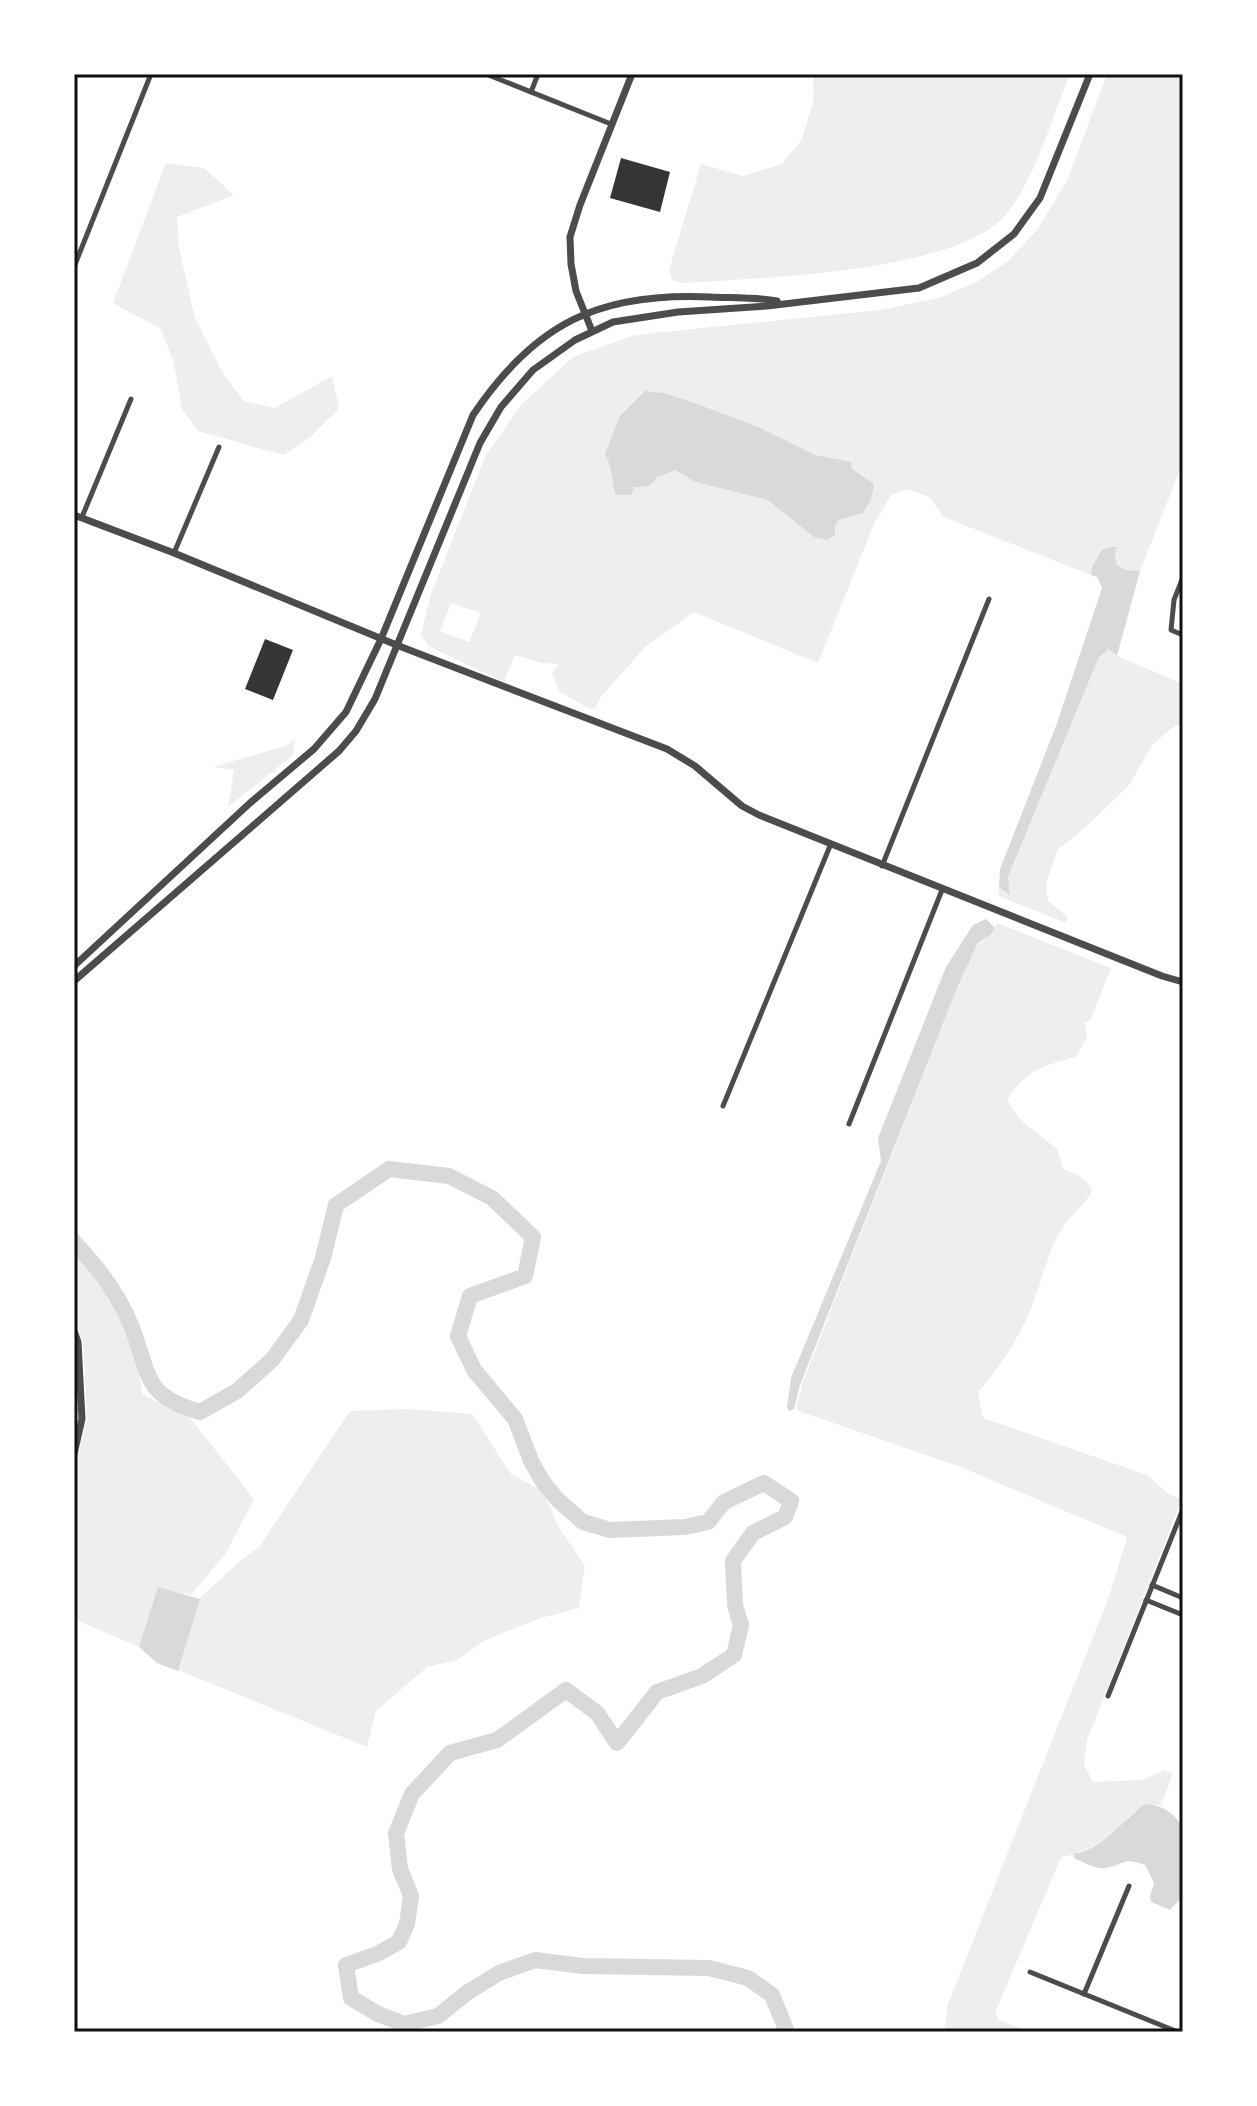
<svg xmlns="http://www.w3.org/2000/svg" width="1257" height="2106" font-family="'Noto Sans',sans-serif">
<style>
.green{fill:#eee;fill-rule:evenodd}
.water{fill:#d9d9d9}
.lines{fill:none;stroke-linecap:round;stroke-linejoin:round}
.river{stroke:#d9d9d9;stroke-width:16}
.building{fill:#353535}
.minor{stroke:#4c4c4c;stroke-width:5}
.tertiary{stroke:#4c4c4c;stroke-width:7}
.neatline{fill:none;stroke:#111;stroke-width:3}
</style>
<rect width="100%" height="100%" fill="#fff"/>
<!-- green -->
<g class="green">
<path d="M814,74H1070C1052,117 1036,177 1007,213C960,273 758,278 683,283L672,280L669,270L701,164L743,176L782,164L802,139L813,102Z"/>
<path d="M1107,74H1183V462L1140,571L1125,570L1117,565L1115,555L1092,567L1091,575L944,517L929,497L907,489L891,495L874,524L818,663L694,612L645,647L600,698L596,708L590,709L560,692L552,674L558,664L543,663L515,655L504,682L428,646L421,635L431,594L486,455L521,405L573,357L635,335L880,310L939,298L978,281L1007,262L1037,230L1067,181ZM451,603L481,613L469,642L440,631Z"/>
<path d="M166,163L204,168L234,195L177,217L179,248L195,318L222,372L244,401L275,408L332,376L339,409L309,438L284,455L198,431L182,409L174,363L161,329L113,303Z"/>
<path d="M1109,649L1117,656L1183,684V726L1176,725L1153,744L1129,785L1085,828L1058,849L1046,883L1048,901L1068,917L1066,923L999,896V887L1010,894L1008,878L1099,657Z"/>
<path d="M295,739L292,756L228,807L234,770L213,767L288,745Z"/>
<path d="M997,923L1111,968L1090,1021L1085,1022L1087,1038L1075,1057C1042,1066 1024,1071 1007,1101L1023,1122L1057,1149L1063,1169C1074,1173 1089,1178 1092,1191C1082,1209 1064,1220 1056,1239C1044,1266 1038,1295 1026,1320C1013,1346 997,1371 978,1392L983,1418L1147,1475L1170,1495L1182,1499L1087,1740L1084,1765L1093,1782L1142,1780L1165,1770L1173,1774L1161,1805C1131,1804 1129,1821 1108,1837C1092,1848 1079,1854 1061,1857L995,2013L999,2020L1029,2032H944L948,2004L1110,1594L1127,1537L958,1466L796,1410L802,1384L953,998L974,948L990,935Z"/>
<path d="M74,1227L103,1271L136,1348L142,1394L190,1418L254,1499L226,1553L191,1595L158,1588L139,1647L74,1619V1470L87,1419L83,1342L74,1319Z"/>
<path d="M408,1409L472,1414L511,1474L543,1491L558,1526L585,1566L579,1608L541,1618L485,1640L458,1660L427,1667L376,1711L367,1747L178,1670L199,1599L240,1561L259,1547L350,1411Z"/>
</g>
<!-- water -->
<g class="water">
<path d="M645,391L663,393L692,402L758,427L815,455L851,462L852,469L874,484L871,499L863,513L839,520L835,526V535L827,540L814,537L768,500L696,482L675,470L656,478C652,487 644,487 634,487L631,495H616C611,480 613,468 605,454L620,416Z"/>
<path d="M1111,547H1117L1115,555L1117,565L1125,570L1140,571L1117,656L1109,649L1099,657L1008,877L1010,895L999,887L1000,869L1056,726L1102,588L1097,577L1091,575L1092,567L1102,550Z"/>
<path d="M986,919L995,928L990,935L977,944L957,988L800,1385L794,1409L789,1411L787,1407L791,1378L881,1161L878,1138L946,967L973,925Z"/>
<path d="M158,1587L200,1599L178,1671L157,1663L139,1647Z"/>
<path d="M1145,1804C1162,1805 1174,1812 1183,1828V1896L1170,1910L1151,1902L1150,1896L1154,1883L1145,1865C1121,1857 1126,1864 1106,1868C1097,1870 1083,1862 1074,1858L1073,1854C1102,1850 1122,1821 1145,1804Z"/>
</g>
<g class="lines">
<!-- river -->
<path class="river" d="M74,1242C96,1265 119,1295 131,1325C150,1373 142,1396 200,1412L237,1391L272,1360L301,1320L323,1258L336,1205L389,1169L449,1176L492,1198L533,1237L525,1276L470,1296L458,1336L474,1370L515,1419L532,1463L543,1482L558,1500L583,1522L610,1530L685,1527L708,1522L724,1502L764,1483L791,1501L785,1517L753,1533L733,1561L735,1605L741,1625L734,1655L702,1676L657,1692L617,1743L597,1713L566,1690L497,1740L450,1753L412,1794L396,1833L400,1869L411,1896L407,1924L399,1942L377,1954L346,1965L351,1998L378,2014L404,2024L438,2016L468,1992L499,1973L535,1960L583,1966L709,1968L748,1978L772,1995L787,2032"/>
</g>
<!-- building -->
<g class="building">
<path d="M621,158L670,172L660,212L610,198Z"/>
<path d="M265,639L293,650L273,700L245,689Z"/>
</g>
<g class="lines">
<!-- minor -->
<g class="minor">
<path d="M486,74L611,124"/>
<path d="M531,92L538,74"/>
<path d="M74,267L151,74"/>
<path d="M82,517L131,399"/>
<path d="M174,553L219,447"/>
<path d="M1183,577L1174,600L1171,630L1183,635"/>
<path d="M882,866L989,599"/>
<path d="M723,1106L830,846"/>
<path d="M849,1124L942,890"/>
<path d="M1152,1585L1183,1598"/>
<path d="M1146,1600L1183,1615"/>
<path d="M1108,1696L1183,1509"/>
<path d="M1030,1972L1178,2032"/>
<path d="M1084,1994L1129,1886"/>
</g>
<!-- tertiary -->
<g class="tertiary">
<path d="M592,331L576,291L571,264L570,237L580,205L632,74"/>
<path d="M74,515L174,553L399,646L667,749L695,766L742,806L759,815L1162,976L1183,982"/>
<path d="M74,966L250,803L314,749L346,712L381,639L473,415C535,323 599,292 710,297C732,298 755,297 777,301"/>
<path d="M74,981L339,751L356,731L375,699L480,443L501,407L533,370L575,340L613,322L678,312L767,306L919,288L977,263L1014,234L1040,198L1090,74"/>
<path d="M74,1331L78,1342L82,1419L74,1454"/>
</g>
</g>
<!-- border -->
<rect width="1257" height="2106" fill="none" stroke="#ffffff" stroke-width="152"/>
<rect x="76" y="76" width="1105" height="1954" class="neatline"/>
</svg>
